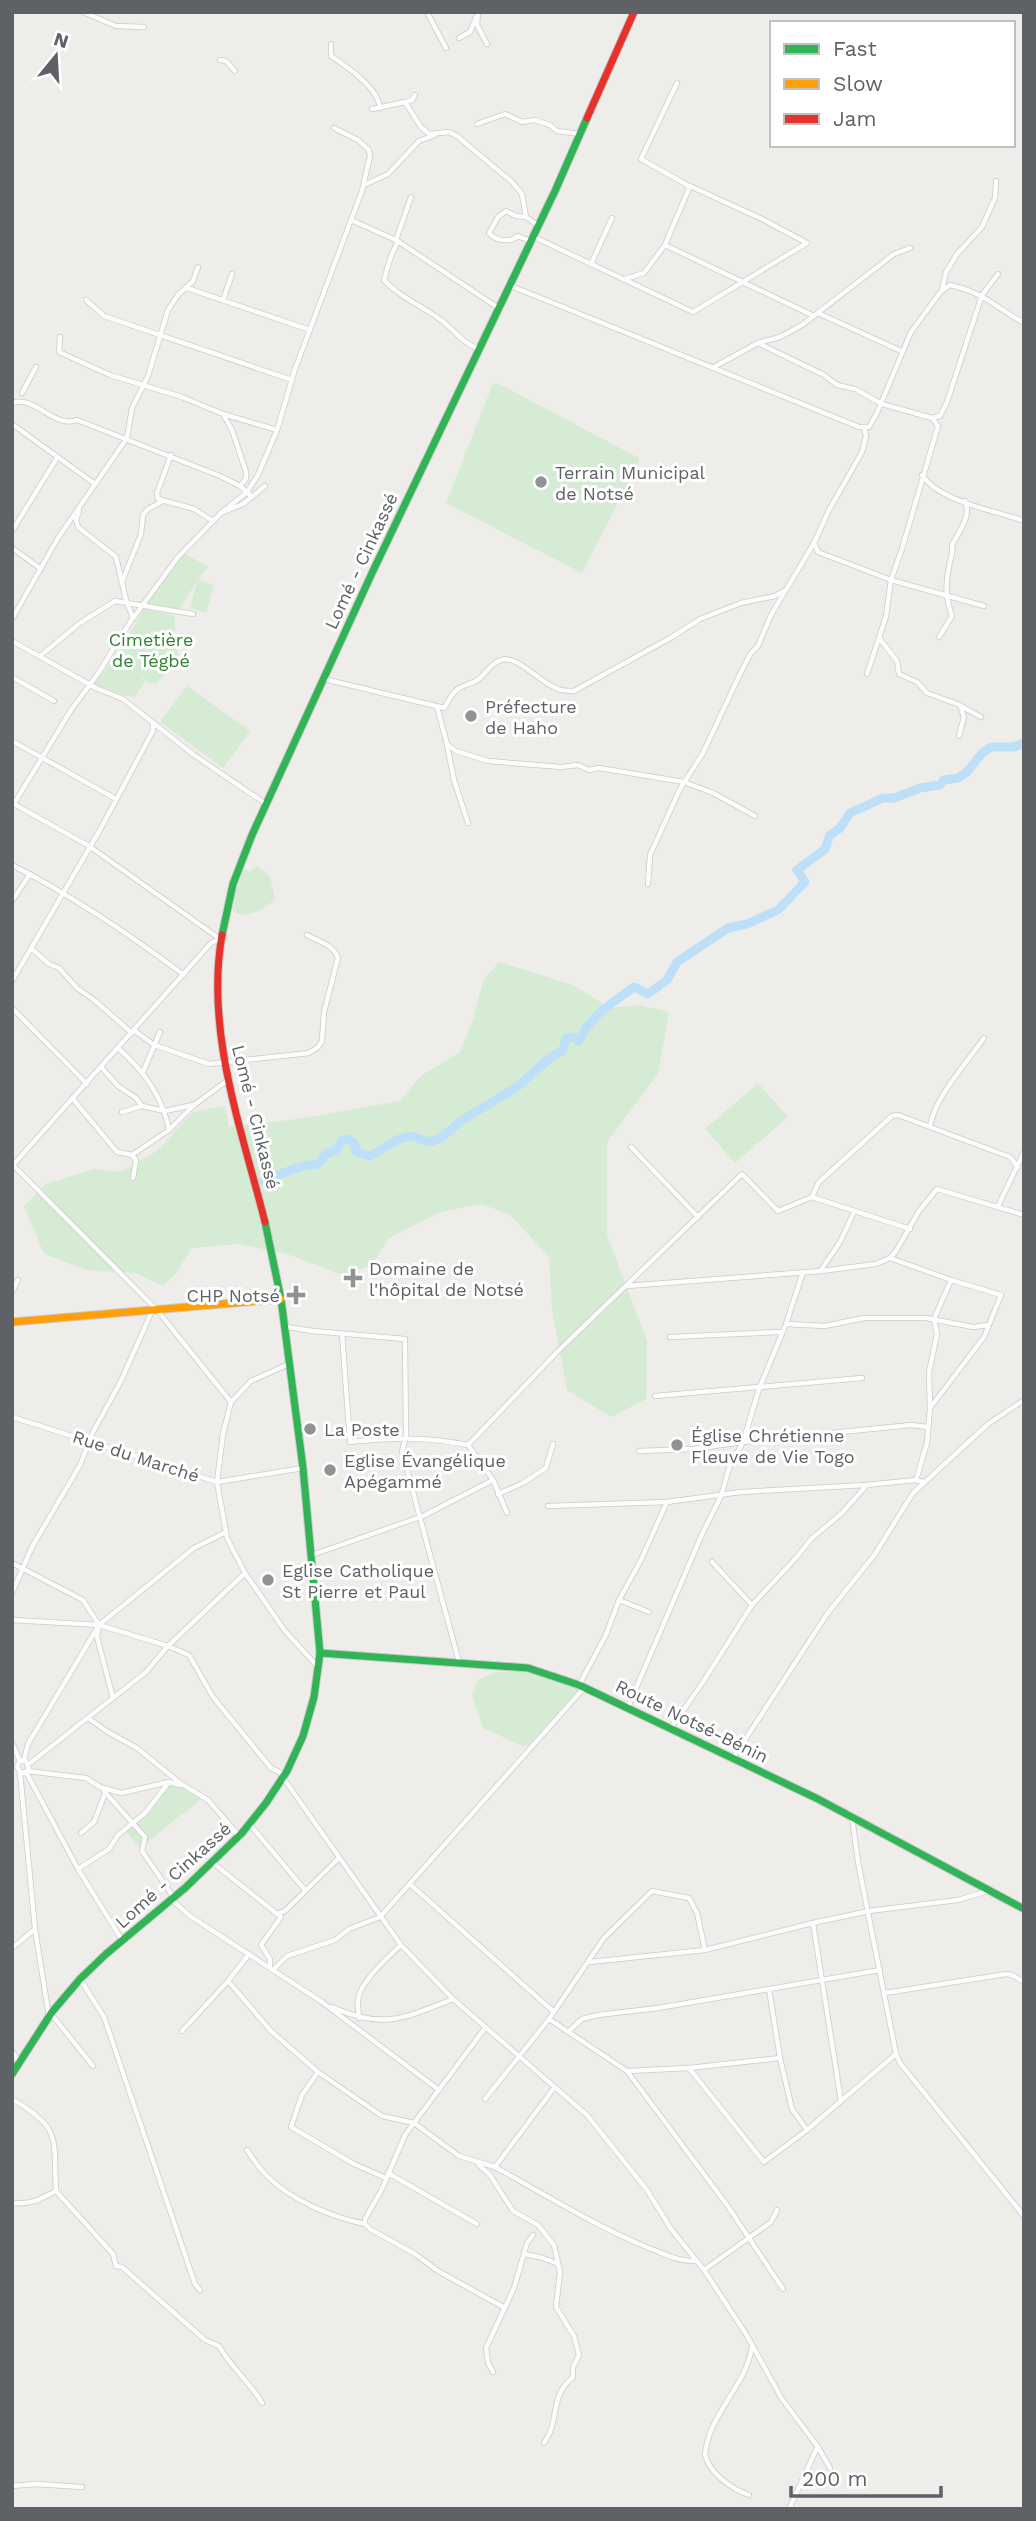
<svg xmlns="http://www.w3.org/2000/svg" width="1036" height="2521" font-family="'Work Sans',sans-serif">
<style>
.green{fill:#d6ebd4}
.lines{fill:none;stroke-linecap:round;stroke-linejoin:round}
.river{stroke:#bde0f8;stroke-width:9}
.street-casing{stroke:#cbcbcb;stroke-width:6}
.fast-casing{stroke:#cbcbcb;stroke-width:9}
.slow-casing{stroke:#cbcbcb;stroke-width:9}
.jam-casing{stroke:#cbcbcb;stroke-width:9}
.street{stroke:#fcfcfc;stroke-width:4.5}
.fast{stroke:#30b455;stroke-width:7}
.slow{stroke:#ff9f0a;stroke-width:7}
.jam{stroke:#e5322d;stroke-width:7}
.poi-dot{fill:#909394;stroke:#fff;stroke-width:2.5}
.labels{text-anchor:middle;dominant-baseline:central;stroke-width:6;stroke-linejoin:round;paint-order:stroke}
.poi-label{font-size:18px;fill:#5e6267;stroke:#fff;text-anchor:start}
.street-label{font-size:18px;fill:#5e6267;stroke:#fff}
.park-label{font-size:18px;fill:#308333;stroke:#fff}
</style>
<rect width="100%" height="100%" fill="#eeede9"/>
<!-- green -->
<g class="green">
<path d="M497,383L639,458V462L582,573L446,503L492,386Z"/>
<path d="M184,553L208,567L198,580L214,585L206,613L190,608L197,581L179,610L147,603Z"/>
<path d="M144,609L171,614L175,618L174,639L180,660L157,683L147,682L137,672L145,682L135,697C121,697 108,686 93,685L120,651L129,662L121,649Z"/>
<path d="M187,686L250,731L223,768L160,722Z"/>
<path d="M257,866L270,876L275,899C264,910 248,919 233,912L235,894L243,869L250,872Z"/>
<path d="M499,962L573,985L610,1008L638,1005L669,1012L658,1074L607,1142V1235L647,1341L646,1399L611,1417L567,1390L552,1310L549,1257L510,1215L482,1204L441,1212L389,1238L372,1265L342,1275L290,1255L240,1244L192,1248L176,1273L163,1286L136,1273L87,1270L44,1254L24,1206L46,1184L94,1169L120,1172L157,1151L193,1112L225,1106L229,1127L297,1119L400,1101L422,1075L459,1053L472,1023L483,981Z"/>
<path d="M758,1083L788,1117L735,1163L705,1129Z"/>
<path d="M520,1671L547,1676L580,1690L532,1745L523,1746L483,1728L472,1695L478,1680L495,1672Z"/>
<path d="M169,1783L184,1787L201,1799L140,1848L124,1829L145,1813Z"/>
</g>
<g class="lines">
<!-- river -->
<path class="river" d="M263,1181C282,1174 298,1165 318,1164L327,1153L336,1151L341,1141L347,1139L354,1143L356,1152L370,1156L397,1140L410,1136L430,1142L441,1138L461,1121L518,1086L551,1057L563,1050L566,1038L573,1037L579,1041C590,1016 612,1003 634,987L648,994L667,980L677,962L728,928L747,924L778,910L805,882L797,870L825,849L830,835L840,828L850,813L883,798H894L920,788L940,785L944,780L958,778L967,772L982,753L991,747H1014L1024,743"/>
<defs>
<g id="street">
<path d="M83,12L116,26L144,27"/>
<path d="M427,12L446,48"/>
<path d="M478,12L477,25L487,44"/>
<path d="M459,38L470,32L476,17"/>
<path d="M331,44V56C347,67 378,87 380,108"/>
<path d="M220,60L226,61L235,71"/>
<path d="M677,83L641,159L689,186"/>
<path d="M406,102L412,100L415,95"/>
<path d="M372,109L405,102L421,127L429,134L449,132L457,136L512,182L522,194L526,217L539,226"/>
<path d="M477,124L505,114L522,122L535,120L550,125L557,131L580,134"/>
<path d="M364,185L388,174L419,141L435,135"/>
<path d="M526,217L516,216L506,211L498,217L489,233C496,241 510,243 518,236L532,242"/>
<path d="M351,220L396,240L500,309"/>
<path d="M534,237L693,312L807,243L762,219L690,186L665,245L644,273L625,279"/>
<path d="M396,240L411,197"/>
<path d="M398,241L391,256L384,280C402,300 429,308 448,326C459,335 464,344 479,349"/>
<path d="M665,245L812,315"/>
<path d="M591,264L612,218"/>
<path d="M511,286L859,427H869L877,413L911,332L942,290L946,272L957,254L982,227L995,198L996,181"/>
<path d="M187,288L310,330"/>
<path d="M943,290L950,285C986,293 994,307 1024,323"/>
<path d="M86,300L104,316L292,380"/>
<path d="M223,300L232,274"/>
<path d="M818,313L901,351"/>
<path d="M60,337L59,352L110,375L182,397L223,414L277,430"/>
<path d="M758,343L824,375L837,385L855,389L882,404L932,418L938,426L902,549L891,580L886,616L879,638L897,661L899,674L917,682L927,693L960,705L964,717L959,736"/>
<path d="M714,367L758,343L780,337L802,325L894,254L910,248"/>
<path d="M22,393L36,367"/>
<path d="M12,403C35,395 54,429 77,420L220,476L240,486L252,497"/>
<path d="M223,414L232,430L246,472V479L240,486"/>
<path d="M932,418L940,416L947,402L982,295L998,274"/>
<path d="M12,424L95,484"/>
<path d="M171,455L157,493L158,499L194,509L213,521"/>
<path d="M922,475C940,502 994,510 1024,521"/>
<path d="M79,511L76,520L78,527L116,557L126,600L133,618"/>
<path d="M221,513L247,492L258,475L277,430L295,369L362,191L370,156L369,150L358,140L334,128"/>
<path d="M12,531L57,458"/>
<path d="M814,543L818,552L891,580L984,606"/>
<path d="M12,548L41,569"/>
<path d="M122,582L141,534L143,515L148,509L163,501"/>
<path d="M12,619L58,538L127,438L132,408L148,376L168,310L178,295L193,281L198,267"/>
<path d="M939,637L952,616C946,599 945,585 949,567C950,558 954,553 952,545C959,532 972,515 965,501"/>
<path d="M12,641L96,688L123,699L194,755L266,804"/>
<path d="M40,656L80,623L115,601L193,614"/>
<path d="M867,674L879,638"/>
<path d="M12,677L54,701"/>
<path d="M324,679L444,708C449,701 453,690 461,687C468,684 474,683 480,678C486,672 493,662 501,660C516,654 542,684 558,689C563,691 568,691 574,691L672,637L700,619L741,603L775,596L786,590L814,543L829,510L862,452L866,436L864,427"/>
<path d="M961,706L981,717"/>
<path d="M437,707L447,744L456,751L488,761L561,767L578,765L589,770L599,768L684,782L713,793L755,816"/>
<path d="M12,741L116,799"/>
<path d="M447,745L454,780L468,823"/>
<path d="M14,804L89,846L220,939"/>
<path d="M12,807L71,710L97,675L131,621L178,557L221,513L243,504L265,486"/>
<path d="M12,865C73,896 129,934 184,975"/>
<path d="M648,884L650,855L680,789L703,753L740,674L751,653L758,646L771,615L785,591"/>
<path d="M12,901L30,874"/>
<path d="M32,949L49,964L59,968L77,988L94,1000L132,1033"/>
<path d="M12,981L101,828L147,742L153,731V725"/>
<path d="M12,1008L87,1084"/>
<path d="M135,1031L154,1045L209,1064L309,1053L318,1047L322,1041L324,1012L338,958C334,945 318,941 307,935"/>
<path d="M119,1049C145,1072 161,1095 169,1129"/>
<path d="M102,1068L118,1086L136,1098L141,1105"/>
<path d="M143,1072L160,1032"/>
<path d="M73,1099L117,1152L132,1155L136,1160L133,1178"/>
<path d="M122,1112L142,1106L165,1111L193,1105"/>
<path d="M930,1126C935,1097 967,1062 984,1038"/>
<path d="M631,1147L698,1217"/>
<path d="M132,1155L169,1130L194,1105L228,1080"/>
<path d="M12,1164L157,1310L231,1402"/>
<path d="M13,1165L211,943L220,939"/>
<path d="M812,1197L819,1182L892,1116L898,1115L1010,1157L1018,1167"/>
<path d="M998,1206L1024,1152"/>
<path d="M890,1258L951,1280L1001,1295L984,1337L930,1408L927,1443L916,1480"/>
<path d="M821,1270L840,1242L854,1212"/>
<path d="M627,1286L821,1271L876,1264L890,1258L896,1251L919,1211L937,1189L1024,1215"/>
<path d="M12,1292L18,1280"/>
<path d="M786,1324L825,1326L864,1318H926L973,1327L989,1325"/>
<path d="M286,1327L313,1331L405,1339L406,1437L402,1451L459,1662"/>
<path d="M342,1334L350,1442C394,1438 425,1436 468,1445L493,1480L507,1513"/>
<path d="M670,1337L781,1332"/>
<path d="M289,1364L251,1381L231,1402L223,1434L217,1482L227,1538L245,1573L285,1631L319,1668"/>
<path d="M655,1396L862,1378"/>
<path d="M930,1408L929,1372L937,1334L934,1319L951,1280"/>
<path d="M12,1417L217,1482L303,1468"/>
<path d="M468,1445L558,1351L742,1174L778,1211L812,1197L910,1229"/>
<path d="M639,1451L692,1449L743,1442L911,1425L928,1427"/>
<path d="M498,1494L523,1483L546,1468L553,1444"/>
<path d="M548,1506L667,1502L741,1492L866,1485L916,1480L923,1482"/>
<path d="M312,1555L423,1516L493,1480"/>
<path d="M712,1562L752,1605"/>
<path d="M12,1563L83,1600L99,1625L97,1637L113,1698"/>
<path d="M12,1593L32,1547L80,1465L93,1432L121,1381L152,1311"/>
<path d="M619,1600L649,1612"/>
<path d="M12,1620L99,1625L168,1646L189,1655L213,1697L271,1768L285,1775"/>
<path d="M579,1685L606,1635L619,1600L641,1560L667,1502"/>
<path d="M628,1707L703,1532L721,1496L729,1468L743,1442L759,1389L786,1324L803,1272"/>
<path d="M88,1718L108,1732L137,1748L180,1783L208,1800L240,1837"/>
<path d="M671,1728L703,1682L752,1605L796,1558L811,1539L842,1513L866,1486"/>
<path d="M12,1743L20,1761"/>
<path d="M733,1758L827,1614L875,1554L913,1493L988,1424L1024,1400"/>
<path d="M24,1760L28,1744L99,1625L194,1548L226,1532"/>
<path d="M29,1764L146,1672L168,1646L245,1573"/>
<path d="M27,1771L86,1778L100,1787L121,1793L169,1782L180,1785"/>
<path d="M20,1772L24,1773L29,1769L26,1761H20L17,1766L20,1772L35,1929L49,2017"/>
<path d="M26,1772L78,1869L122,1940"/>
<path d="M284,1779L401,1945L453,1999L587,2115L647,2190L671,2229L704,2270L746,2334L782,2399L818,2447L830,2468"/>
<path d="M103,1790L145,1837L142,1851L174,1898"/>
<path d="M852,1817L858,1862L896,2054L900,2063L1024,2216"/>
<path d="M251,1826L305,1890"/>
<path d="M81,1833L94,1822L106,1791"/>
<path d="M213,1863L281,1917L261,1945L270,1959V1966"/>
<path d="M78,1869L109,1849L118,1835L145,1813L169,1782"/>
<path d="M411,1885L554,2012"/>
<path d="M172,1900L190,1916L322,2002L439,2090"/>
<path d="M277,1914L285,1911L339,1858"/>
<path d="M813,1923L841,2101"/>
<path d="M12,1948L35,1929"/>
<path d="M249,1954L228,1981L271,2031L318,2072L382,2116L414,2123L459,2156L495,2167L554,2088"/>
<path d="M590,1962L705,1950L813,1923L869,1911L958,1900L988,1891"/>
<path d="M274,1969L287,1956L335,1940L349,1929L380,1917L585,1687"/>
<path d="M80,1979L104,2017L195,2284L200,2290"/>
<path d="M769,1989L780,2058L792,2109L807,2130"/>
<path d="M885,1993L1006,1974L1012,1975L1024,1982"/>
<path d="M332,2007C382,2030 405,2018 453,1999"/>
<path d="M52,2015L93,2066"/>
<path d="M359,2018C359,2012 357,2006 358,2000C360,1982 388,1957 401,1945"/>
<path d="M549,2019L627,2071L727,2205L783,2289"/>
<path d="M485,2028L405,2135L382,2189L365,2219V2224L370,2229L415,2254L438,2271L505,2308"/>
<path d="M182,2031L228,1981"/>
<path d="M569,2031L582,2019L598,2015L658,2008L880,1970"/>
<path d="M12,2051L19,2062"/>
<path d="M689,2068L764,2162L807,2130L896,2054"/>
<path d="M628,2071L689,2068L780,2058"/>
<path d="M318,2072L302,2095L291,2127L354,2164L386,2178"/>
<path d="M12,2099C63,2129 53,2138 56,2191L113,2254L116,2266L122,2267L205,2340L219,2346C231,2368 250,2382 262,2403"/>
<path d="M485,2099L549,2019L604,1938L652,1891L689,1898L697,1913L705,1950"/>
<path d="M247,2150C253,2159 260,2169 267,2176C292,2201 332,2217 365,2224"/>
<path d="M478,2164L490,2175L513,2211L538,2225L554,2245L560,2272L556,2307L574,2336L579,2355L573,2367V2377C548,2398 561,2419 544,2443"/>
<path d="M495,2167C546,2195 595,2226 649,2248C665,2254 679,2262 696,2261"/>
<path d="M388,2173L477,2224"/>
<path d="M12,2203C30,2205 41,2199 56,2191"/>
<path d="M525,2254L543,2258L558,2264"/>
<path d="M704,2270L771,2222L777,2210"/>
<path d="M493,2372L488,2363L486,2348L514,2288L527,2243L533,2235"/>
<path d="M12,2486L36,2484L82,2487"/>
<path d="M749,2495C732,2489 710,2474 705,2455C708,2415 746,2386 752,2347"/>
<path d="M790,2507L817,2448"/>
</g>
<g id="fast">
<path d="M222,935L233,884L252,835L372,573L555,191L587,118"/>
<path d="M320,1653L528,1668L579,1685L818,1799L1024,1909"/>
<path d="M12,2074L52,2012L80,1979L106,1954L185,1888L242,1833L266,1803L287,1771L303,1736L314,1697L320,1653L303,1468L281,1299L265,1222"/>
</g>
<path id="slow" d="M12,1322L281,1299"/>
<g id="jam">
<path d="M587,118L634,12"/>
<path d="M222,935C205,1032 242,1130 265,1222"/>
</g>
</defs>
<!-- street casing -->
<use href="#street" class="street-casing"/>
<!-- fast casing -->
<use href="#fast" class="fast-casing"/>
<!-- slow casing -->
<use href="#slow" class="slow-casing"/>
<!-- jam casing -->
<use href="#jam" class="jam-casing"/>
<!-- street -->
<use href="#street" class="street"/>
<!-- fast -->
<use href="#fast" class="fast"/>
<!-- slow -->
<use href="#slow" class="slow"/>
<!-- jam -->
<use href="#jam" class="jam"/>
</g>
<!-- markers -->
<g class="poi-dot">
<circle cx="541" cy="482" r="7"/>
<circle cx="471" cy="716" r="7"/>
<path d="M349.5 1267.5h7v7h7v7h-7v7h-7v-7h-7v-7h7z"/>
<path d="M292.5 1284.5h7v7h7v7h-7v7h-7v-7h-7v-7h7z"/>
<circle cx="310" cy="1429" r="7"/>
<circle cx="677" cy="1445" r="7"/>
<circle cx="330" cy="1470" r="7"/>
<circle cx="268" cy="1580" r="7"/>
</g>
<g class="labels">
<!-- poi labels -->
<g class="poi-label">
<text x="555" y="472">Terrain Municipal<tspan x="555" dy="21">de Notsé</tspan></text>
<text x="485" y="706">Préfecture<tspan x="485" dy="21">de Haho</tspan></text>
<text x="369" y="1268">Domaine de<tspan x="369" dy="21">l'hôpital de Notsé</tspan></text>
<text x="280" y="1295" text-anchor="end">CHP Notsé</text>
<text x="324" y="1429">La Poste</text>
<text x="691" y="1435">Église Chrétienne<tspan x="691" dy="21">Fleuve de Vie Togo</tspan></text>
<text x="344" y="1460">Eglise Évangélique<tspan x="344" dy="21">Apégammé</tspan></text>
<text x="282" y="1570">Eglise Catholique<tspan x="282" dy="21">St Pierre et Paul</tspan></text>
</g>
<!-- street labels -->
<g class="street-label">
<text transform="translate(361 561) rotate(-65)">Lomé - Cinkassé</text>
<text transform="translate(256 1117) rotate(76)">Lomé - Cinkassé</text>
<text transform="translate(136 1456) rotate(18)">Rue du Marché</text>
<text transform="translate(692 1721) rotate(26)">Route Notsé-Bénin</text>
<text transform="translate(173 1875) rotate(-42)">Lomé - Cinkassé</text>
</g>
<!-- park labels -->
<g class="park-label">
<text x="151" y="639">Cimetière<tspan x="151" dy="21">de Tégbé</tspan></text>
</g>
</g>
<!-- border -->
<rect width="1036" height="2521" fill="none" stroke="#5e6267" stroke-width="28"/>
<!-- legend -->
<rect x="770" y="21" width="245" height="126" fill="#ffffff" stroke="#bfc0c2" stroke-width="2"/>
<rect x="784" y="44" width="35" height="10" fill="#30b455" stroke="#bfc0c2" stroke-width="2"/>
<text x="833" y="56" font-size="21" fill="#5e6267">Fast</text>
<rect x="784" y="79" width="35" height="10" fill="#ff9f0a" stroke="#bfc0c2" stroke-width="2"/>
<text x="833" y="91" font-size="21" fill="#5e6267">Slow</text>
<rect x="784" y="114" width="35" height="10" fill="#e5322d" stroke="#bfc0c2" stroke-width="2"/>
<text x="833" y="126" font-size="21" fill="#5e6267">Jam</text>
<!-- north arrow -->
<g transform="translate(56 56) rotate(18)" stroke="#ffffff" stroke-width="5" paint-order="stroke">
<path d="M0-5L12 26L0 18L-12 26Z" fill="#5e6267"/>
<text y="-10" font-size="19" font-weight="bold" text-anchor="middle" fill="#5e6267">N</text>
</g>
<!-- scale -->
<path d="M791 2486v10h150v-10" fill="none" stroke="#5e6267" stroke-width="3.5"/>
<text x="802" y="2486" font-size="21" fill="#5e6267" stroke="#ffffff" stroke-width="5" paint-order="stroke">200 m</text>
</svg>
